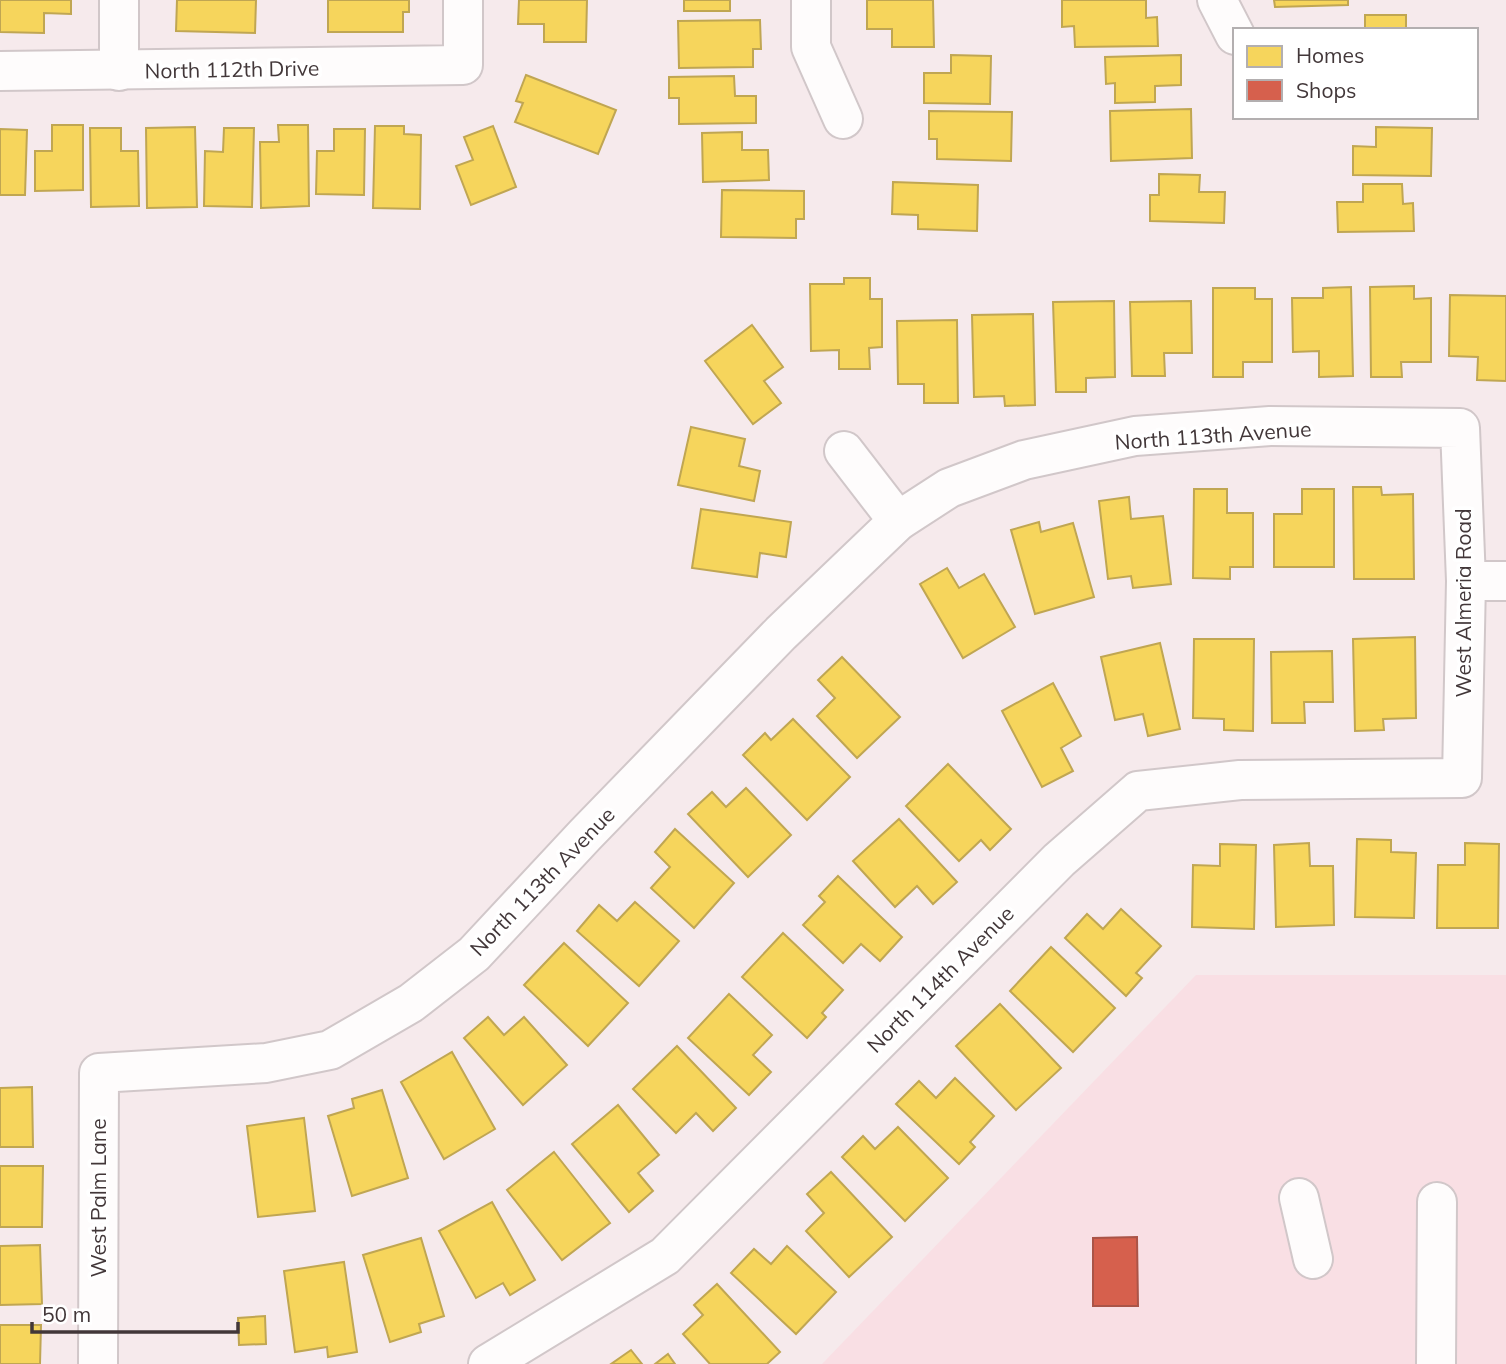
<svg xmlns="http://www.w3.org/2000/svg" width="1506" height="1364" font-family="Mulish,sans-serif">
<style>
.built{fill:#f9dfe4}
.homes{fill:#f6d55c;stroke:#c0a652;stroke-width:2}
.shops{fill:#d6604d;stroke:#aa5447;stroke-width:2}
.lines{fill:none;stroke-linecap:round;stroke-linejoin:round}
.minor-casing{stroke:#d1c7c9;stroke-width:42}
.minor{stroke:#fefcfc;stroke-width:38}
.labels{text-anchor:middle;dominant-baseline:central;stroke-width:7;stroke-linejoin:round;paint-order:stroke}
.street-label{font-size:21px;fill:#423739;stroke:#fff}
</style>
<rect width="100%" height="100%" fill="#f6eaec"/>
<!-- built -->
<path class="built" d="M1196,975H1506V1364H822Z"/>
<!-- homes -->
<g class="homes">
<path d="M0,0H71V14L44,13V33L0,32Z"/>
<path d="M177,0H256L255,33L176,31Z"/>
<path d="M328,0H409V12H403V32H328Z"/>
<path d="M519,0H587L586,42H544V24H518Z"/>
<rect x="684" y="0" width="46" height="11"/>
<path d="M867,0H933L934,47H892V29H867Z"/>
<path d="M1062,0H1146V18L1157,17L1158,46L1075,47L1074,26L1062,27Z"/>
<path d="M1274,0H1348V5L1275,7Z"/>
<rect x="1365" y="15" width="41" height="15"/>
<path d="M760,20L761,49H753V67L679,68L678,21Z"/>
<path d="M951,55L991,56L990,104L924,103V73H951Z"/>
<path d="M1181,55V85L1155,86V102L1115,103V83L1106,84L1105,57Z"/>
<path d="M526,75L616,110L598,154L515,122L523,103L516,101Z"/>
<path d="M734,76L735,96H756V123L679,124V98H669V77Z"/>
<path d="M1191,109L1192,158L1111,161L1110,111Z"/>
<path d="M929,111L1012,112L1011,161L937,159V139H929Z"/>
<path d="M1369,117H1443V118L1369,119Z"/>
<path d="M52,125H83V190L35,191V151H52Z"/>
<path d="M278,125H308L309,206L261,208L260,142H279Z"/>
<path d="M375,126H404V134L421,135L420,209L373,208Z"/>
<path d="M493,126L516,187L471,205L456,166L473,160L464,137Z"/>
<path d="M195,127L197,207L147,208L146,128Z"/>
<path d="M1376,127L1432,128L1431,176L1353,175V146L1376,147Z"/>
<path d="M90,128H121V151H138L139,206L91,207Z"/>
<path d="M224,128H254L252,207L204,206L205,151L223,152Z"/>
<path d="M0,129L27,130L25,195H0Z"/>
<path d="M334,129H365L364,195L316,194L317,151H334Z"/>
<path d="M742,132V150H768L769,180L703,182L702,133Z"/>
<path d="M1159,174L1200,175L1199,192H1225L1224,223L1150,221V195H1159Z"/>
<path d="M893,182L978,185L977,231L918,229V215L892,214Z"/>
<path d="M1363,184H1402L1403,204L1413,203L1414,231L1338,232L1337,202H1363Z"/>
<path d="M722,190L804,191V219H796V238L721,237Z"/>
<path d="M844,278H870V299H882V347L869,348L870,369H839V350L811,351L810,284H844Z"/>
<path d="M1414,286V299L1431,298V362H1401L1402,377H1371L1370,287Z"/>
<path d="M1351,287L1353,376L1319,377V351L1293,352L1292,298H1323V288Z"/>
<path d="M1213,288H1255V299H1272V362H1243V377H1213Z"/>
<path d="M1450,295L1506,296V381L1477,380L1478,357L1449,356Z"/>
<path d="M1114,301L1115,377L1086,378V392H1056L1053,302Z"/>
<path d="M1191,301L1192,353H1164L1165,376H1132L1130,302Z"/>
<path d="M1033,314L1035,405L1005,406L1004,396L974,397L972,315Z"/>
<path d="M957,320L958,403H924V384H898L897,321Z"/>
<path d="M752,325L783,367L764,381L781,403L753,424L705,361Z"/>
<path d="M691,427L745,439L739,466L760,471L754,501L678,485Z"/>
<path d="M1353,487H1381L1382,495L1413,494L1414,579H1354Z"/>
<path d="M1194,489H1227V513H1253V567H1230V579L1193,578Z"/>
<path d="M1302,489H1334V567H1274V514H1302Z"/>
<path d="M1129,497L1131,519L1163,516L1171,584L1133,588L1131,576L1108,579L1099,501Z"/>
<path d="M701,509L791,522L786,557L760,553L757,577L692,568Z"/>
<path d="M1039,522L1041,532L1073,523L1094,597L1035,614L1011,530Z"/>
<path d="M947,568L959,588L984,574L1015,627L963,658L920,584Z"/>
<path d="M1415,637L1416,718L1383,719L1384,730L1355,731L1353,639Z"/>
<path d="M1194,639H1254L1253,731L1224,730V719L1193,718Z"/>
<path d="M1160,643L1180,729L1148,736L1143,714L1115,720L1101,657Z"/>
<path d="M1332,651L1333,702H1304L1305,723H1272L1271,652Z"/>
<path d="M842,657L900,717L857,758L817,716L835,698L818,680Z"/>
<path d="M1053,683L1081,736L1061,748L1073,771L1042,787L1002,711Z"/>
<path d="M793,719L850,777L807,820L743,755L765,733L771,740Z"/>
<path d="M948,764L1011,829L990,850L981,840L959,861L906,806Z"/>
<path d="M746,788L791,835L748,877L688,814L712,792L726,807Z"/>
<path d="M899,819L957,882L933,904L917,886L895,907L853,861Z"/>
<path d="M675,829L734,883L694,928L651,888L670,867L655,852Z"/>
<path d="M1357,839L1391,840V852L1416,853L1414,918L1355,917Z"/>
<path d="M1309,843L1310,866H1333L1334,925L1276,927L1274,845Z"/>
<path d="M1465,843L1499,844L1498,928H1437L1438,865H1465Z"/>
<path d="M1220,844L1256,845L1254,929L1192,927L1193,865L1220,866Z"/>
<path d="M838,876L902,937L880,961L861,944L843,963L803,925L825,902L819,896Z"/>
<path d="M635,902L679,941L639,986L577,931L599,905L617,921Z"/>
<path d="M1121,909L1161,946L1136,973L1142,978L1126,996L1065,938L1087,914L1103,929Z"/>
<path d="M783,933L843,990L822,1013L826,1017L807,1038L742,977Z"/>
<path d="M564,943L628,1003L588,1046L524,985Z"/>
<path d="M1051,947L1115,1008L1073,1052L1010,991Z"/>
<path d="M729,994L772,1035L753,1055L771,1072L749,1095L688,1038Z"/>
<path d="M1000,1004L1061,1068L1016,1110L956,1046Z"/>
<path d="M488,1017L504,1035L524,1017L567,1065L523,1105L464,1038Z"/>
<path d="M677,1046L736,1108L713,1131L696,1113L676,1133L633,1089Z"/>
<path d="M452,1052L495,1129L444,1159L401,1082Z"/>
<path d="M955,1078L994,1116L970,1142L975,1147L959,1164L896,1104L919,1081L936,1098Z"/>
<path d="M32,1087L33,1147H0V1088Z"/>
<path d="M382,1090L408,1178L352,1196L328,1116L354,1108L352,1099Z"/>
<path d="M618,1105L659,1155L638,1173L653,1191L629,1212L572,1144Z"/>
<path d="M304,1118L315,1211L258,1217L247,1126Z"/>
<path d="M898,1127L948,1178L905,1221L842,1157L863,1136L875,1149Z"/>
<path d="M554,1152L610,1223L562,1260L507,1190Z"/>
<path d="M0,1166H43L42,1227H0Z"/>
<path d="M831,1172L892,1237L849,1277L806,1231L824,1213L807,1194Z"/>
<path d="M492,1202L535,1280L510,1295L503,1283L476,1298L439,1231Z"/>
<path d="M421,1238L444,1316L419,1324L421,1332L390,1342L363,1255Z"/>
<path d="M40,1245L42,1304L0,1305V1246Z"/>
<path d="M787,1246L836,1292L796,1334L731,1273L754,1249L771,1264Z"/>
<path d="M344,1262L357,1352L328,1357L327,1347L295,1352L284,1271Z"/>
<path d="M717,1284L780,1352L767,1364H710L683,1334L703,1315L694,1305Z"/>
<path d="M265,1316L266,1344L239,1345L238,1318Z"/>
<path d="M0,1325H41L40,1364H0Z"/>
<path d="M631,1350L642,1364H611Z"/>
<path d="M668,1354L675,1364H655Z"/>
</g>
<!-- shops -->
<path class="shops" d="M1137,1237L1138,1306H1093V1238Z"/>
<g class="lines">
<defs>
<g id="minor">
<path d="M119,0V71"/>
<path d="M811,0V47L843,119"/>
<path d="M1217,0L1235,35"/>
<path d="M0,71L463,65V0"/>
<path d="M844,451L898,521"/>
<path d="M1466,581H1506"/>
<path d="M1299,1198L1313,1259"/>
<path d="M98,1364L99,1073L266,1063L330,1050L411,1003L474,954L585,835L781,633L898,521L949,488L1024,460L1135,436L1270,426L1460,428L1466,581L1462,778L1240,780L1138,791L1059,860L665,1256L488,1364"/>
<path d="M1436,1364L1437,1202"/>
</g>
</defs>
<!-- minor casing -->
<use href="#minor" class="minor-casing"/>
<!-- minor -->
<use href="#minor" class="minor"/>
</g>
<g class="labels">
<!-- street labels -->
<g class="street-label">
<text transform="translate(232 69) rotate(-1)">North 112th Drive</text>
<text transform="translate(1213 435) rotate(-4)">North 113th Avenue</text>
<text transform="translate(1463 603) rotate(-90)">West Almeria Road</text>
<text transform="translate(542 881) rotate(-46)">North 113th Avenue</text>
<text transform="translate(940 979) rotate(-45)">North 114th Avenue</text>
<text transform="translate(98 1198) rotate(-90)">West Palm Lane</text>
</g>
</g>
<!-- legend -->
<rect x="1233" y="28" width="245" height="91" fill="#ffffff" stroke="#b3afb0" stroke-width="2"/>
<rect x="1247" y="46" width="35" height="21" fill="#f6d55c" stroke="#b3afb0" stroke-width="2"/>
<text x="1296" y="63" font-size="21" fill="#423739">Homes</text>
<rect x="1247" y="80" width="35" height="21" fill="#d6604d" stroke="#b3afb0" stroke-width="2"/>
<text x="1296" y="98" font-size="21" fill="#423739">Shops</text>
<!-- scale -->
<path d="M32 1322v10h206v-10" fill="none" stroke="#423739" stroke-width="3.5"/>
<text x="42" y="1322" font-size="21" fill="#423739" stroke="#ffffff" stroke-width="5" paint-order="stroke">50 m</text>
</svg>
